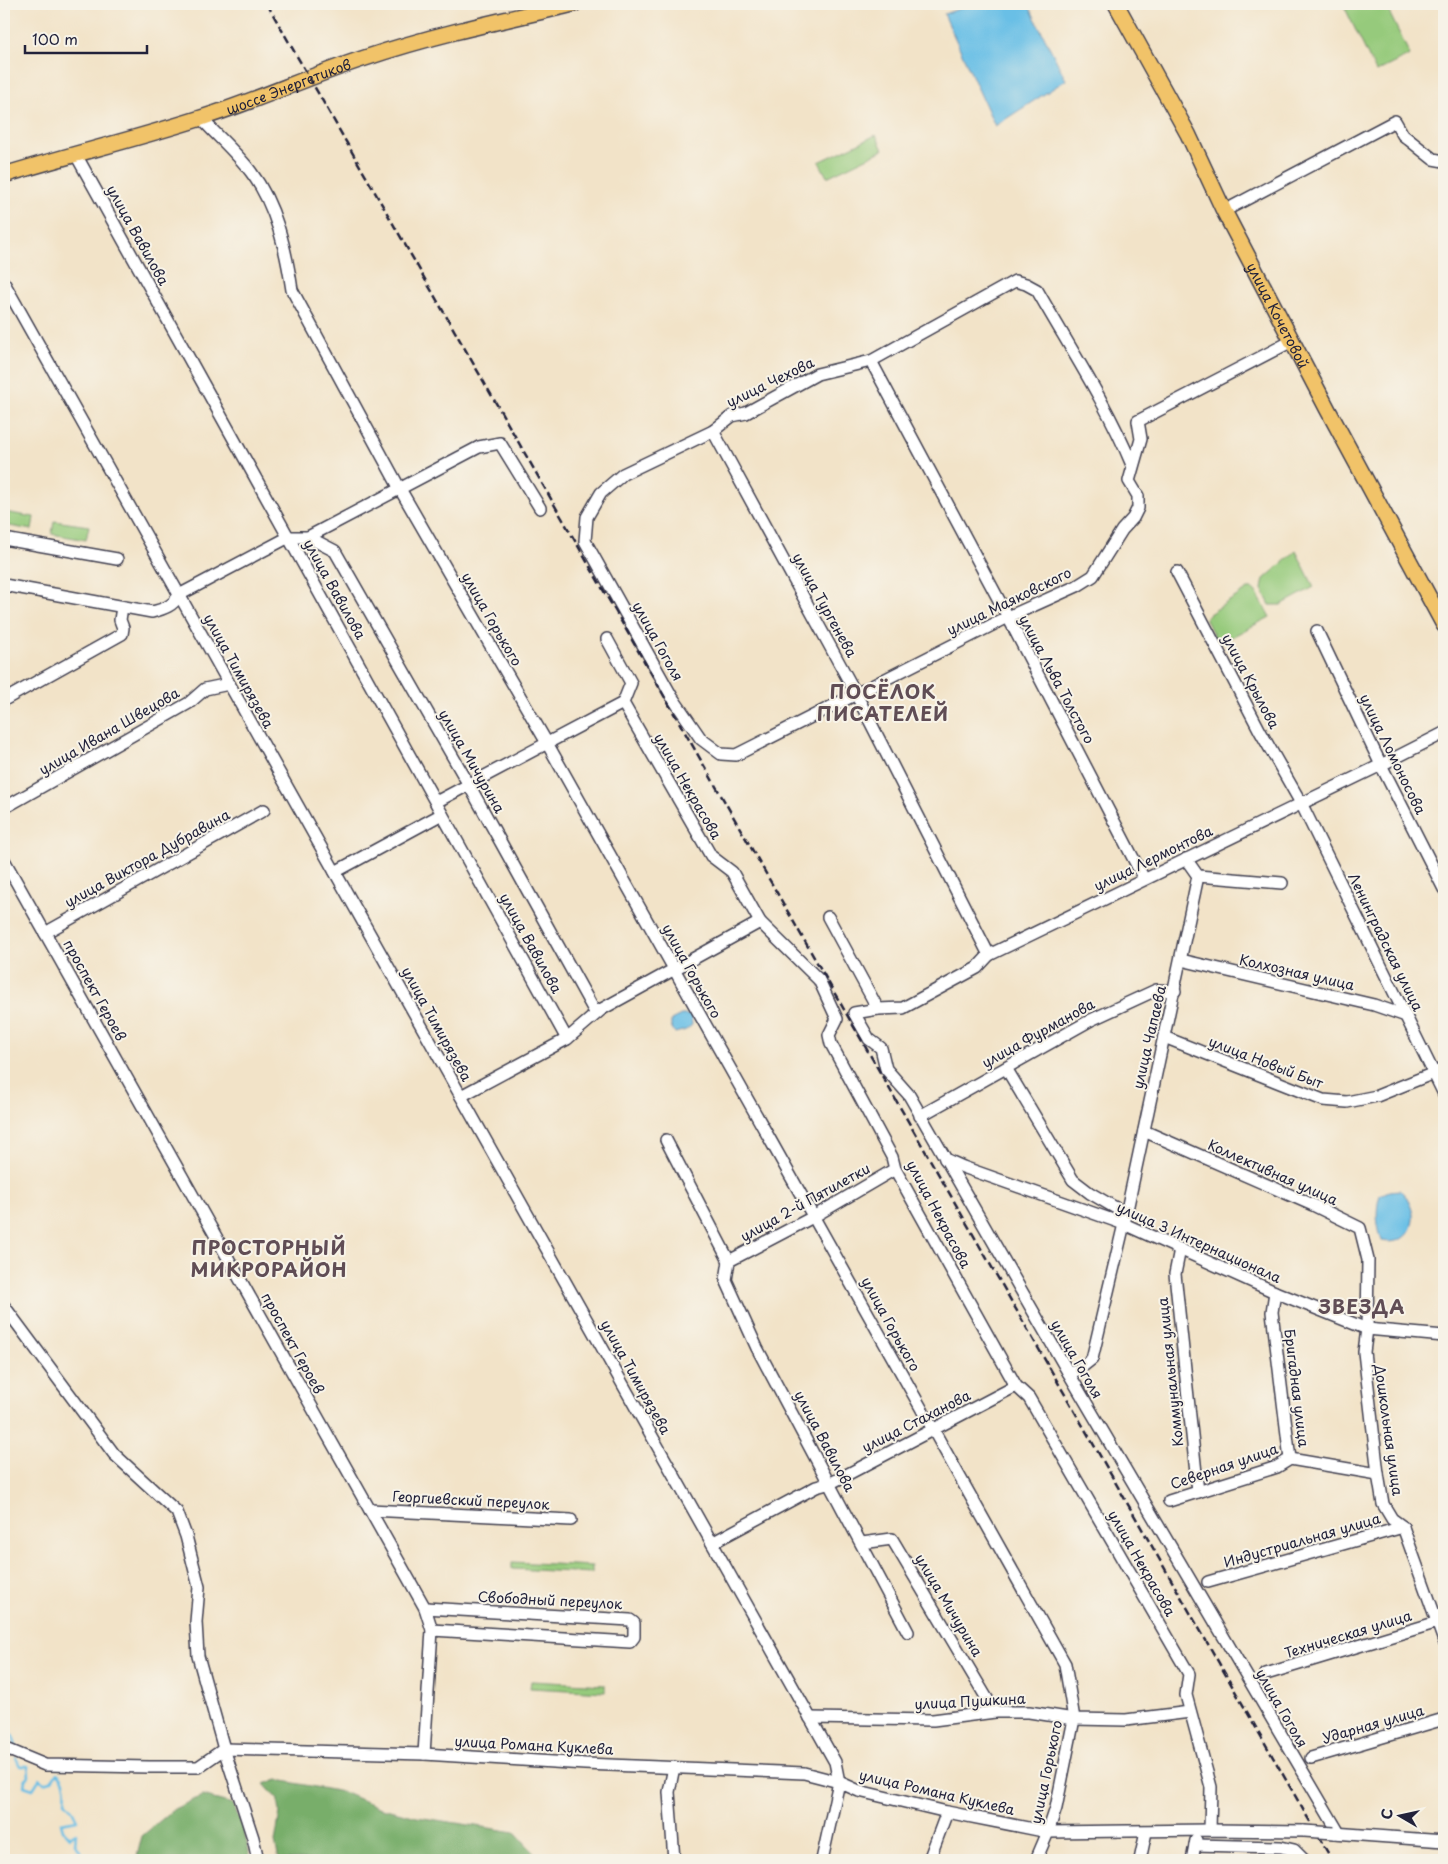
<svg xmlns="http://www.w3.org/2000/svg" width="1448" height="1864" font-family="'Playpen Sans',sans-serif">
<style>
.green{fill:#96ca7b;stroke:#5c765b}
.forest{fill:#78ae6b;stroke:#4d6853}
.water{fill:#69bfe6;stroke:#467090}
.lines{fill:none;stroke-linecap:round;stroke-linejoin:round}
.stream{stroke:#69bfe6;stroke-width:2.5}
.minor-casing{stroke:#413f50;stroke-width:14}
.major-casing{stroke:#413f50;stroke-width:18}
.minor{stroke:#fff;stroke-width:11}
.major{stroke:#f1c369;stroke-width:15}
.rail{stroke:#22223b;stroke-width:2.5;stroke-dasharray:8 4;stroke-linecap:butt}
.minor-bridge-casing{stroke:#413f50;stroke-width:14;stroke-linecap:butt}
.minor-bridge{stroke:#fff;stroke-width:11}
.labels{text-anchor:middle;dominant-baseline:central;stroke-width:4;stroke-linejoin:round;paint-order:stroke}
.street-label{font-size:14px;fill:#22223b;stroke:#f7f3e8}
.district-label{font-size:19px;font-weight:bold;letter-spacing:1px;fill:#604d55;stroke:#f7f3e8}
</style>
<rect width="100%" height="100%" fill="#f7f3e8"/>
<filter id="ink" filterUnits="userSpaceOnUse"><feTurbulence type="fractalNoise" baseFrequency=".02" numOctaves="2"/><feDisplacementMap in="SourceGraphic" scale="10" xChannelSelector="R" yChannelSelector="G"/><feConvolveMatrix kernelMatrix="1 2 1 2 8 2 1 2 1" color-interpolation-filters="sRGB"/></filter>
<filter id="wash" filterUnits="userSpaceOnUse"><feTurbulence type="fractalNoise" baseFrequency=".0096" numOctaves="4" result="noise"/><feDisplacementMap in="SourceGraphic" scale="20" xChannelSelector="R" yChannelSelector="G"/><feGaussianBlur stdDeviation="1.12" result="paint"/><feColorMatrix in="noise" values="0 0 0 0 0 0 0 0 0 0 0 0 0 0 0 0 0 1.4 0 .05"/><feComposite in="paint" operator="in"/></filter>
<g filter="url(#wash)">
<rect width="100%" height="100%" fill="#f2e3c8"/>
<!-- green -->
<g class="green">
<path d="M1343,4H1385L1410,55L1376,72Z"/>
<path d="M876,135L883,150L827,177L819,162Z"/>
<path d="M4,512L34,517L32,530L4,525Z"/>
<path d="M54,521L89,526L86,540L52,534Z"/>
<path d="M1296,551L1314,587L1281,605H1270L1262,589L1264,579Z"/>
<path d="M1248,589H1253L1256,592L1270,617L1218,644L1206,620V616Z"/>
<path d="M512,1562L592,1566V1573L512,1569Z"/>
<path d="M531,1681L605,1685V1692L530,1688Z"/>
</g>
<!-- forest -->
<g class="forest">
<path d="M278,1780L343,1792L378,1807L417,1817L515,1832L535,1854L534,1860H279L275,1842L280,1812L278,1800L264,1784Z"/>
<path d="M202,1796L233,1804L243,1828L251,1860H136L142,1836L174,1809Z"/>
</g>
<!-- water -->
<g class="water">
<path d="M973,4H1028L1066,80L995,126L944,14Z"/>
<path d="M681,1015H691L692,1025L686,1030L675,1033L671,1026V1020Z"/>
<path d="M1400,1190C1403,1193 1406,1196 1408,1200C1421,1221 1408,1247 1382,1241C1377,1226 1375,1211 1380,1195L1389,1191Z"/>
</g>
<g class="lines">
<!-- stream -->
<g class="stream">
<path d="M4,1725C12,1730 15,1739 16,1748"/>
<path d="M16,1758L20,1766H28L29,1776L25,1780L24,1786L33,1789L40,1778L44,1783L51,1781L57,1773C67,1780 66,1791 65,1802L71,1808L77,1820L61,1823L63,1830L69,1837L76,1833L75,1844L82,1853L85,1860"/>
</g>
</g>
</g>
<g filter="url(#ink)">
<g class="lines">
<defs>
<g id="minor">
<path d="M201,118C217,136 237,153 251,172C276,205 286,250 292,290L400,489L547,743L1065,1664L1074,1719L1056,1808L1048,1832L1036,1860"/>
<path d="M75,153L567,1039"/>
<path d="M1224,211L1395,121L1403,135L1433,159L1444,161"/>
<path d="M4,283L835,1762L839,1782L822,1860"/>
<path d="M871,361L1008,617L1144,879"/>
<path d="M713,431L856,694L989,955"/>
<path d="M1132,465C1107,404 1070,348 1037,290L1026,284L1015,281L871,361L817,374L746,413L732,416L713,431L623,474L601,493L587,517L585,541L672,697L701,739L721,754L736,755L1008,617L1077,586L1093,576L1122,530L1133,518L1138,508V496L1129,481L1141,439L1138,421L1292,341"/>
<path d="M308,537L335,551L469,785L596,1014"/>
<path d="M4,539L117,559"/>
<path d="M1177,572L1260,731L1301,803L1444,1094"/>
<path d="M4,585L152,612C164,609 173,606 179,595"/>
<path d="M179,595L289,537H308L479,447L500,443L540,508"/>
<path d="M1317,631L1381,765L1444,889"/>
<path d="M607,639L631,683L623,703L711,856L732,872L760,922L819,980L837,1019L829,1035L831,1044L892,1157L895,1169L1016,1386L1029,1398L1189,1674L1186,1695L1211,1787L1210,1830"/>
<path d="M4,700L122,634L123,628L120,620L122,607"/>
<path d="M436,802L623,703"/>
<path d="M4,808L189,703L205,689L229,684"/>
<path d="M4,860L425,1608L432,1630L424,1754"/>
<path d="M335,872L442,814"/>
<path d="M1198,876L1282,883"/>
<path d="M828,917L878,1009L854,1013L869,1039L881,1048L886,1069L909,1095L1068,1372L1339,1833"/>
<path d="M45,933L264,810"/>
<path d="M1181,960L1374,1005L1406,1016"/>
<path d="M878,1009L903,1008L977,968L989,955L1381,765L1444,733"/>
<path d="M1164,1037L1323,1100L1347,1102L1377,1096L1444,1069"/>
<path d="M1006,1068L1073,1180L1090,1193L1126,1214"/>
<path d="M461,1096L567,1039L602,1009L760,922"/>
<path d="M920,1116L1091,1020L1156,990L1175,991"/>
<path d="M1144,1131L1313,1205L1360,1228L1368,1260L1367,1329L1364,1352L1378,1474L1383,1504L1392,1519L1403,1527L1444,1641"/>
<path d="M666,1140L729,1261"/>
<path d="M945,1159L963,1167L1124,1224L1275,1292L1367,1329L1444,1336"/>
<path d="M1180,1249L1175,1274L1198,1492"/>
<path d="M729,1261L726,1280L757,1348L908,1632"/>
<path d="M729,1261L813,1217L895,1169"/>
<path d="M1275,1292L1272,1312L1290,1459"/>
<path d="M4,1306L114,1454L177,1512L186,1536L199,1587L196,1622L198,1656L224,1749L253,1838L258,1860"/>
<path d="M1068,1372L1078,1370L1092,1359L1124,1224L1198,876L1186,859"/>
<path d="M1169,1501L1277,1467L1290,1459L1378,1474"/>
<path d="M370,1510L571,1520"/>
<path d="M712,1543L816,1487L831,1483L1016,1386"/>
<path d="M862,1543L892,1539L995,1712"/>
<path d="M1208,1582L1403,1527"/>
<path d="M425,1608L630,1620L634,1623V1637L630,1642L432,1630"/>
<path d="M1266,1674L1438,1622"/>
<path d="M810,1718L933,1720L995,1712H1029L1074,1719L1126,1720L1190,1712"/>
<path d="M4,1748L45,1765L149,1767H198L224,1749L424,1754L585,1764L804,1773L839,1782L859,1791L947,1812L1048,1832L1210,1830L1304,1831"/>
<path d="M1311,1758L1444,1719"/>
<path d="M1334,1833L1444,1841"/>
<path d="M1195,1845L1281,1847L1294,1850L1304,1860"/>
<path d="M674,1860L669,1792L674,1767"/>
<path d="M929,1860L947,1812"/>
<path d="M1140,1860L1146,1832"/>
<path d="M1192,1860L1196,1840"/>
</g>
<g id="major">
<path id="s1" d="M1116,4L1188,134L1224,211L1328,410L1444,625"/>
<path id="s2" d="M4,175C69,155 136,139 201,118C256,101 309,76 365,58C433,35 504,20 574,4"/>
</g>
</defs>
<!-- minor casing -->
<use href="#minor" class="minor-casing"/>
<!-- major casing -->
<use href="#major" class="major-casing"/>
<!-- minor -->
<use href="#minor" class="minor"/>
<!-- major -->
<use href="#major" class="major"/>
<!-- rail -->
<path class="rail" d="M267,4L1332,1860"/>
<defs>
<path id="minor-bridge" d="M1304,1831L1334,1833"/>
</defs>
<!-- minor-bridge casing -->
<use href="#minor-bridge" class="minor-bridge-casing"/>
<!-- minor-bridge -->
<use href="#minor-bridge" class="minor-bridge"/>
</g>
</g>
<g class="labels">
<!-- street labels -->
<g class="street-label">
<text stroke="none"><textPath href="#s2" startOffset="298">шоссе Энергетиков</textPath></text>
<text transform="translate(138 235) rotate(61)">улица Вавилова</text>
<text stroke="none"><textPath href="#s1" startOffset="351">улица Кочетовой</textPath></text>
<text transform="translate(770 382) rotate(-26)">улица Чехова</text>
<text transform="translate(335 589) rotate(61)">улица Вавилова</text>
<text transform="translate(1009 601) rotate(-26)">улица Маяковского</text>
<text transform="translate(825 605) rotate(61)">улица Тургенева</text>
<text transform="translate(492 619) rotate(60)">улица Горького</text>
<text transform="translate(658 641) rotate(61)">улица Гоголя</text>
<text transform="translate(239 671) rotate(61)">улица Тимирязева</text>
<text transform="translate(1057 679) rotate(62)">улица Льва Толстого</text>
<text transform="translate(1251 681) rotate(62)">улица Крылова</text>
<text transform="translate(109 731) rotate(-30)">улица Ивана Швецова</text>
<text transform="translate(1393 754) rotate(64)">улица Ломоносова</text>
<text transform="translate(472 761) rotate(60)">улица Мичурина</text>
<text transform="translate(688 786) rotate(60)">улица Некрасова</text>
<text transform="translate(147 858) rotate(-29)">улица Виктора Дубравина</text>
<text transform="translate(1153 858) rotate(-26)">улица Лермонтова</text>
<text transform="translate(1386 942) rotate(64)">Ленинградская улица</text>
<text transform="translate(531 943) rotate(61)">улица Вавилова</text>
<text transform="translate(692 971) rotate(61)">улица Горького</text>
<text transform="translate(1297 972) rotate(13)">Колхозная улица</text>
<text transform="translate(95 990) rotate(61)">проспект Героев</text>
<text transform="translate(437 1024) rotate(61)">улица Тимирязева</text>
<text transform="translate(1038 1033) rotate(-29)">улица Фурманова</text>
<text transform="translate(1149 1037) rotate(-77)">улица Чапаева</text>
<text transform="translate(1266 1062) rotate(21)">улица Новый Быт</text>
<text transform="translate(1273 1172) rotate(24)">Коллективная улица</text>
<text transform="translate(805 1202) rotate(-29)">улица 2-й Пятилетки</text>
<text transform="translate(939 1214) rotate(62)">улица Некрасова</text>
<text transform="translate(1199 1242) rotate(24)">улица 3 Интернационала</text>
<text transform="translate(891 1324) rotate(61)">улица Горького</text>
<text transform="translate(293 1343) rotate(61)">проспект Героев</text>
<text transform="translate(1077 1359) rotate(60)">улица Гоголя</text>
<text transform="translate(1170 1372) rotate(-96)">Коммунальная улица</text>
<text transform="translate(636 1377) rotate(61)">улица Тимирязева</text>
<text transform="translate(1297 1388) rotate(83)">Бригадная улица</text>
<text transform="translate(916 1421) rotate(-27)">улица Стаханова</text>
<text transform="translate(1389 1430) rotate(82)">Дошкольная улица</text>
<text transform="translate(825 1441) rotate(62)">улица Вавилова</text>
<text transform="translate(1224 1466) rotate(-19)">Северная улица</text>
<text transform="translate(471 1500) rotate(3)">Георгиевский переулок</text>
<text transform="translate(1302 1540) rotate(-16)">Индустриальная улица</text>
<text transform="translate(1142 1563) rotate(60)">улица Некрасова</text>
<text transform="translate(550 1600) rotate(3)">Свободный переулок</text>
<text transform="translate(949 1605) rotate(59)">улица Мичурина</text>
<text transform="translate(1348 1634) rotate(-17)">Техническая улица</text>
<text transform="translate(970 1701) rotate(-3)">улица Пушкина</text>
<text transform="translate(1282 1708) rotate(60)">улица Гоголя</text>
<text transform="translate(1373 1724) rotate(-16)">Ударная улица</text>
<text transform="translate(534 1745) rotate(3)">улица Романа Куклева</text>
<text transform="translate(1046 1772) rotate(-78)">улица Горького</text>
<text transform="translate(937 1792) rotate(13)">улица Романа Куклева</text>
</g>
<!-- district labels -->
<g class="district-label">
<text x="883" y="691">ПОСЁЛОК<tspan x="883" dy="22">ПИСАТЕЛЕЙ</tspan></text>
<text x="269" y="1247">ПРОСТОРНЫЙ<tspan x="269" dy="22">МИКРОРАЙОН</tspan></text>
<text x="1362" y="1306">ЗВЕЗДА</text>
</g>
</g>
<!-- margin -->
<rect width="1448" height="1864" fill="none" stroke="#f7f3e8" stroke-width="20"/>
<!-- north arrow -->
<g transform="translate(1400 1816) rotate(279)" stroke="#f7f3e8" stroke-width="4" paint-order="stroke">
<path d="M0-4L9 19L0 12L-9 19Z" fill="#22223b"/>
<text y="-8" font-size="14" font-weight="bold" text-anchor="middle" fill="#22223b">С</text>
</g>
<!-- scale -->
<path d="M25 45v8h122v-8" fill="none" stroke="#22223b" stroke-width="2.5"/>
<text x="32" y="45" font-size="15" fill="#22223b" stroke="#f7f3e8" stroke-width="4" paint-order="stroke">100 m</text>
</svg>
